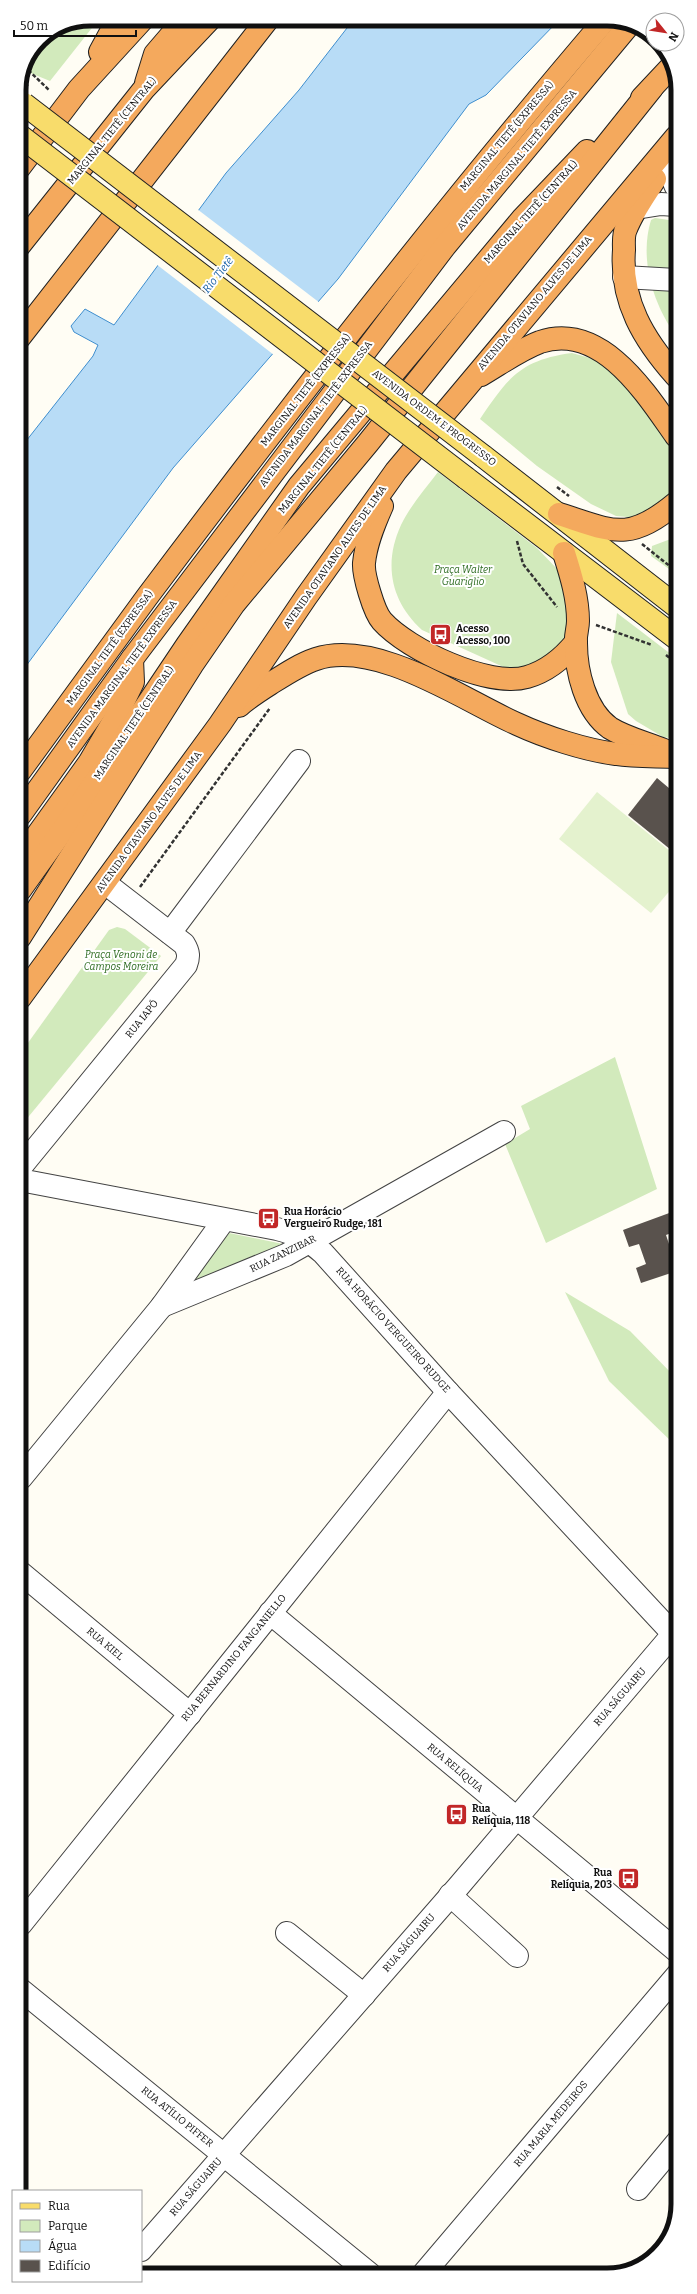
<svg xmlns="http://www.w3.org/2000/svg" width="697" height="2294" font-family="Bitter,serif">
<style>
.green{fill:#d2eabc}
.pitch{fill:#e4f2ce}
.water{fill:#b8dcf6;stroke:#3f8ece}
.pier{fill:#fffdf4}
.building{fill:#59524d}
.lines{fill:none;stroke-linecap:round;stroke-linejoin:round}
.minor-casing{stroke:#434343;stroke-width:24}
.major-casing{stroke:#212121;stroke-width:24}
.highway-casing{stroke:#212121;stroke-width:24}
.path{stroke:#323232;stroke-width:2.5;stroke-dasharray:4 2;stroke-linecap:butt}
.minor{stroke:#fff;stroke-width:22}
.major{stroke:#f8dc6b;stroke-width:22}
.highway{stroke:#f4a95d;stroke-width:22}
.major-bridge-casing{stroke:#212121;stroke-width:24;stroke-linecap:butt}
.path-bridge{stroke:#323232;stroke-width:2.5;stroke-dasharray:4 2;stroke-linecap:butt}
.major-bridge{stroke:#f8dc6b;stroke-width:22}
.labels{text-anchor:middle;dominant-baseline:central;stroke-width:4;stroke-linejoin:round;paint-order:stroke}
.street-label{font-size:10px;fill:#101010;stroke:#fff}
.park-label{font-size:10px;font-style:italic;fill:#2b6a1f;stroke:#fff}
.poi-label{font-size:10px;font-weight:bold;fill:#101010;stroke:#fff;text-anchor:start}
.water-label{font-size:11px;font-style:italic;fill:#1860a4;stroke:#fff}
.rim{fill:none;stroke:#101010;stroke-width:5}
</style>
<rect width="100%" height="100%" fill="#fffdf4"/>
<!-- green -->
<g class="green">
<path d="M90,19H99L50,81L23,70C27,51 45,33 63,25C71,21 82,21 90,19Z"/>
<path d="M655,218L676,221V336C653,304 639,259 651,220Z"/>
<path d="M572,353L597,360L616,372L675,438L676,494L639,518L616,516L591,504L537,466L480,419C508,378 520,360 572,353Z"/>
<path d="M438,472L537,548L561,573L575,619L554,660L510,670L422,630C391,602 383,564 401,525C410,506 426,488 438,472Z"/>
<path d="M676,537V574L651,556L652,546Z"/>
<path d="M617,613L676,658V739L663,737L636,721L628,714L611,662Z"/>
<path d="M117,927L125,929L161,956L20,1127V1054L109,930Z"/>
<path d="M615,1057L657,1189L546,1243L505,1144L530,1129L521,1106Z"/>
<path d="M229,1233L288,1245L185,1290Z"/>
<path d="M565,1292L630,1331L677,1379V1447L609,1381Z"/>
</g>
<!-- pitch -->
<path class="pitch" d="M597,792L676,856L677,882L651,913L559,839Z"/>
<!-- water -->
<path class="water" d="M354,19H560L486,95L469,104L338,279L173,468L20,674L19,450L93,356L98,345L74,332L71,326L85,309L114,325L226,173L299,90Z"/>
<!-- pier -->
<path class="pier" d="M197,209L320,303L274,355L156,264Z"/>
<!-- building -->
<g class="building">
<path d="M657,778L676,794V854L628,815Z"/>
<path d="M672,1212L677,1231L666,1235L673,1256L677,1255V1271L641,1283L636,1268L646,1264L639,1244L629,1247L623,1230Z"/>
</g>
<g class="lines">
<defs>
<g id="minor">
<path d="M668,157L670,173L676,187"/>
<path d="M636,208L661,204L676,205"/>
<path d="M624,277L676,280"/>
<path d="M170,933L299,761"/>
<path d="M20,1168L186,965C189,957 189,952 184,944L105,883"/>
<path d="M20,1180L277,1229C296,1234 309,1240 323,1253L448,1392L677,1638"/>
<path d="M162,1306L286,1255L504,1132"/>
<path d="M21,1478L162,1306L224,1220"/>
<path d="M21,1573L190,1714"/>
<path d="M270,1613L678,1952"/>
<path d="M450,1895L517,1956"/>
<path d="M21,1924L448,1392"/>
<path d="M287,1933L364,1995"/>
<path d="M21,1990L370,2274"/>
<path d="M638,2189L678,2141"/>
<path d="M141,2250L458,1887L674,1633"/>
<path d="M424,2273L678,1974"/>
</g>
<g id="major">
<path d="M483,456L676,606"/>
<path d="M466,478L676,638"/>
</g>
<g id="highway">
<path d="M100,52L118,19"/>
<path d="M146,83L155,54L185,19"/>
<path d="M642,98L672,66"/>
<path d="M19,168L79,89L143,19"/>
<path d="M655,179C645,195 633,211 626,229C623,235 624,244 624,250C620,301 644,340 676,376"/>
<path d="M19,246L144,89L210,19"/>
<path d="M19,338L268,19"/>
<path d="M481,375C500,364 519,350 540,342C602,321 647,395 676,436"/>
<path d="M382,506C374,524 366,543 364,563C363,575 374,612 382,621C408,650 489,688 527,677C548,671 563,658 576,642"/>
<path d="M559,514C613,531 628,543 676,503"/>
<path d="M564,553C571,575 578,598 578,621C578,629 575,636 576,643C576,671 585,710 610,728C626,738 647,743 664,750"/>
<path d="M239,706C249,697 262,689 273,682C287,673 301,664 316,659C377,639 463,700 517,724C545,737 585,750 616,754C635,757 656,756 676,757"/>
<path d="M20,771C63,713 104,655 147,597C295,400 446,206 606,19"/>
<path d="M20,815L132,659L445,246L628,26"/>
<path d="M20,859L89,763L116,717L133,682L132,659"/>
<path d="M20,890L65,827L187,645L299,486L523,218L587,151"/>
<path d="M20,937L192,665L234,604L368,443L652,88"/>
<path d="M20,998L220,724L306,597L396,471L676,137"/>
</g>
</defs>
<!-- minor casing -->
<use href="#minor" class="minor-casing"/>
<!-- major casing -->
<use href="#major" class="major-casing"/>
<!-- highway casing -->
<use href="#highway" class="highway-casing"/>
<!-- path -->
<g class="path">
<path d="M38,44L44,37"/>
<path d="M24,66L49,90"/>
<path d="M557,487L569,496"/>
<path d="M517,541L523,564L557,607"/>
<path d="M642,544L676,571"/>
<path d="M596,625L652,645"/>
<path d="M666,655L676,663"/>
<path d="M140,887L270,708"/>
</g>
<!-- minor -->
<use href="#minor" class="minor"/>
<!-- major -->
<use href="#major" class="major"/>
<!-- highway -->
<use href="#highway" class="highway"/>
<defs>
<g id="major-bridge">
<path d="M24,104L483,456"/>
<path d="M19,135L466,478"/>
</g>
</defs>
<!-- major-bridge casing -->
<use href="#major-bridge" class="major-bridge-casing"/>
<!-- path-bridge -->
<path class="path-bridge" d="M21,80L28,86"/>
<!-- major-bridge -->
<use href="#major-bridge" class="major-bridge"/>
</g>
<!-- icons -->
<defs>
<symbol id="bus-square" viewBox="-11 -11 22 22"><rect x="-9" y="-9" width="18" height="18" rx="4" fill="#c22727" stroke="#fff"/><path d="M-5-6H5V4H4V6H2V4H-2V6H-4V4H-5ZM-3.5-4V0h7V-4ZM-3.5 1.2v1.5H-2V1.2ZM2 1.2v1.5H3.5V1.2Z" fill="#fff"/></symbol>
</defs>
<g fill-rule="evenodd">
<use href="#bus-square" x="428" y="622" width="25" height="25"/>
<use href="#bus-square" x="256" y="1206" width="25" height="25"/>
<use href="#bus-square" x="444" y="1802" width="25" height="25"/>
<use href="#bus-square" x="616" y="1866" width="25" height="25"/>
</g>
<g class="labels">
<!-- street labels -->
<g class="street-label">
<text transform="translate(112 131) rotate(-51)">MARGINAL TIETÊ (CENTRAL)</text>
<text transform="translate(507 136) rotate(-50)">MARGINAL TIETÊ (EXPRESSA)</text>
<text transform="translate(517 160) rotate(-50)">AVENIDA MARGINAL TIETÊ EXPRESSA</text>
<text transform="translate(531 212) rotate(-48)">MARGINAL TIETÊ (CENTRAL)</text>
<text transform="translate(535 303) rotate(-50)">AVENIDA OTAVIANO ALVES DE LIMA</text>
<text transform="translate(306 390) rotate(-52)">MARGINAL TIETÊ (EXPRESSA)</text>
<text transform="translate(316 414) rotate(-53)">AVENIDA MARGINAL TIETÊ EXPRESSA</text>
<text transform="translate(434 418) rotate(37)">AVENIDA ORDEM E PROGRESSO</text>
<text transform="translate(323 460) rotate(-51)">MARGINAL TIETÊ (CENTRAL)</text>
<text transform="translate(335 557) rotate(-55)">AVENIDA OTAVIANO ALVES DE LIMA</text>
<text transform="translate(110 648) rotate(-54)">MARGINAL TIETÊ (EXPRESSA)</text>
<text transform="translate(122 674) rotate(-54)">AVENIDA MARGINAL TIETÊ EXPRESSA</text>
<text transform="translate(134 723) rotate(-56)">MARGINAL TIETÊ (CENTRAL)</text>
<text transform="translate(149 822) rotate(-54)">AVENIDA OTAVIANO ALVES DE LIMA</text>
<text transform="translate(142 1019) rotate(-51)">RUA IAPÓ</text>
<text transform="translate(283 1254) rotate(-26)">RUA ZANZIBAR</text>
<text transform="translate(393 1330) rotate(48)">RUA HORÁCIO VERGUEIRO RUDGE</text>
<text transform="translate(105 1644) rotate(40)">RUA KIEL</text>
<text transform="translate(234 1658) rotate(-51)">RUA BERNARDINO FANGANIELLO</text>
<text transform="translate(620 1697) rotate(-49)">RUA SÁGUAIRU</text>
<text transform="translate(455 1768) rotate(40)">RUA RELÍQUIA</text>
<text transform="translate(409 1943) rotate(-49)">RUA SÁGUAIRU</text>
<text transform="translate(177 2117) rotate(39)">RUA ATÍLIO PIFFER</text>
<text transform="translate(551 2124) rotate(-50)">RUA MARIA MEDEIROS</text>
<text transform="translate(196 2187) rotate(-49)">RUA SÁGUAIRU</text>
</g>
<!-- park labels -->
<g class="park-label">
<text x="463" y="570">Praça Walter<tspan x="463" dy="12">Guariglio</tspan></text>
<text x="121" y="955">Praça Venoni de<tspan x="121" dy="12">Campos Moreira</tspan></text>
</g>
<!-- poi labels -->
<g class="poi-label">
<text x="456" y="629">Acesso<tspan x="456" dy="12">Acesso, 100</tspan></text>
<text x="284" y="1212">Rua Horácio<tspan x="284" dy="12">Vergueiro Rudge, 181</tspan></text>
<text x="472" y="1809">Rua<tspan x="472" dy="12">Relíquia, 118</tspan></text>
<text x="612" y="1873" text-anchor="end">Rua<tspan x="612" dy="12">Relíquia, 203</tspan></text>
</g>
<!-- water labels -->
<g class="water-label">
<text transform="translate(218 275) rotate(-52)">Rio Tietê</text>
</g>
</g>
<!-- crop -->
<path d="M0 0H697V2294H0ZM90 26H607A64 64 0 0 1 671 90V2204A64 64 0 0 1 607 2268H90A64 64 0 0 1 26 2204V90A64 64 0 0 1 90 26Z" fill="#fff" fill-rule="evenodd"/>
<path class="rim" d="M90 26H607A64 64 0 0 1 671 90V2204A64 64 0 0 1 607 2268H90A64 64 0 0 1 26 2204V90A64 64 0 0 1 90 26Z"/>
<!-- legend -->
<rect x="12" y="2190" width="130" height="92" fill="#ffffff" stroke="#9f9f9f"/>
<rect x="20" y="2203" width="20" height="6" fill="#f8dc6b" stroke="#9f9f9f"/>
<text x="48" y="2210" font-size="12" fill="#101010">Rua</text>
<rect x="20" y="2220" width="20" height="12" fill="#d2eabc" stroke="#9f9f9f"/>
<text x="48" y="2230" font-size="12" fill="#101010">Parque</text>
<rect x="20" y="2240" width="20" height="12" fill="#b8dcf6" stroke="#9f9f9f"/>
<text x="48" y="2250" font-size="12" fill="#101010">Água</text>
<rect x="20" y="2260" width="20" height="12" fill="#59524d" stroke="#9f9f9f"/>
<text x="48" y="2270" font-size="12" fill="#101010">Edifício</text>
<!-- north arrow -->
<g transform="translate(665 32) rotate(120)"><circle r="19" fill="#ffffff" stroke="#9f9f9f"/>
<path d="M0-3L7 15L0 10L-7 15Z" fill="#c22727"/>
<text y="-6" font-size="11" font-weight="bold" text-anchor="middle" fill="#101010">N</text>
</g>
<!-- scale -->
<path d="M14 30v6h122v-6" fill="none" stroke="#101010" stroke-width="2"/>
<text x="20" y="30" font-size="12" fill="#101010" stroke="#ffffff" stroke-width="3" paint-order="stroke">50 m</text>
</svg>
